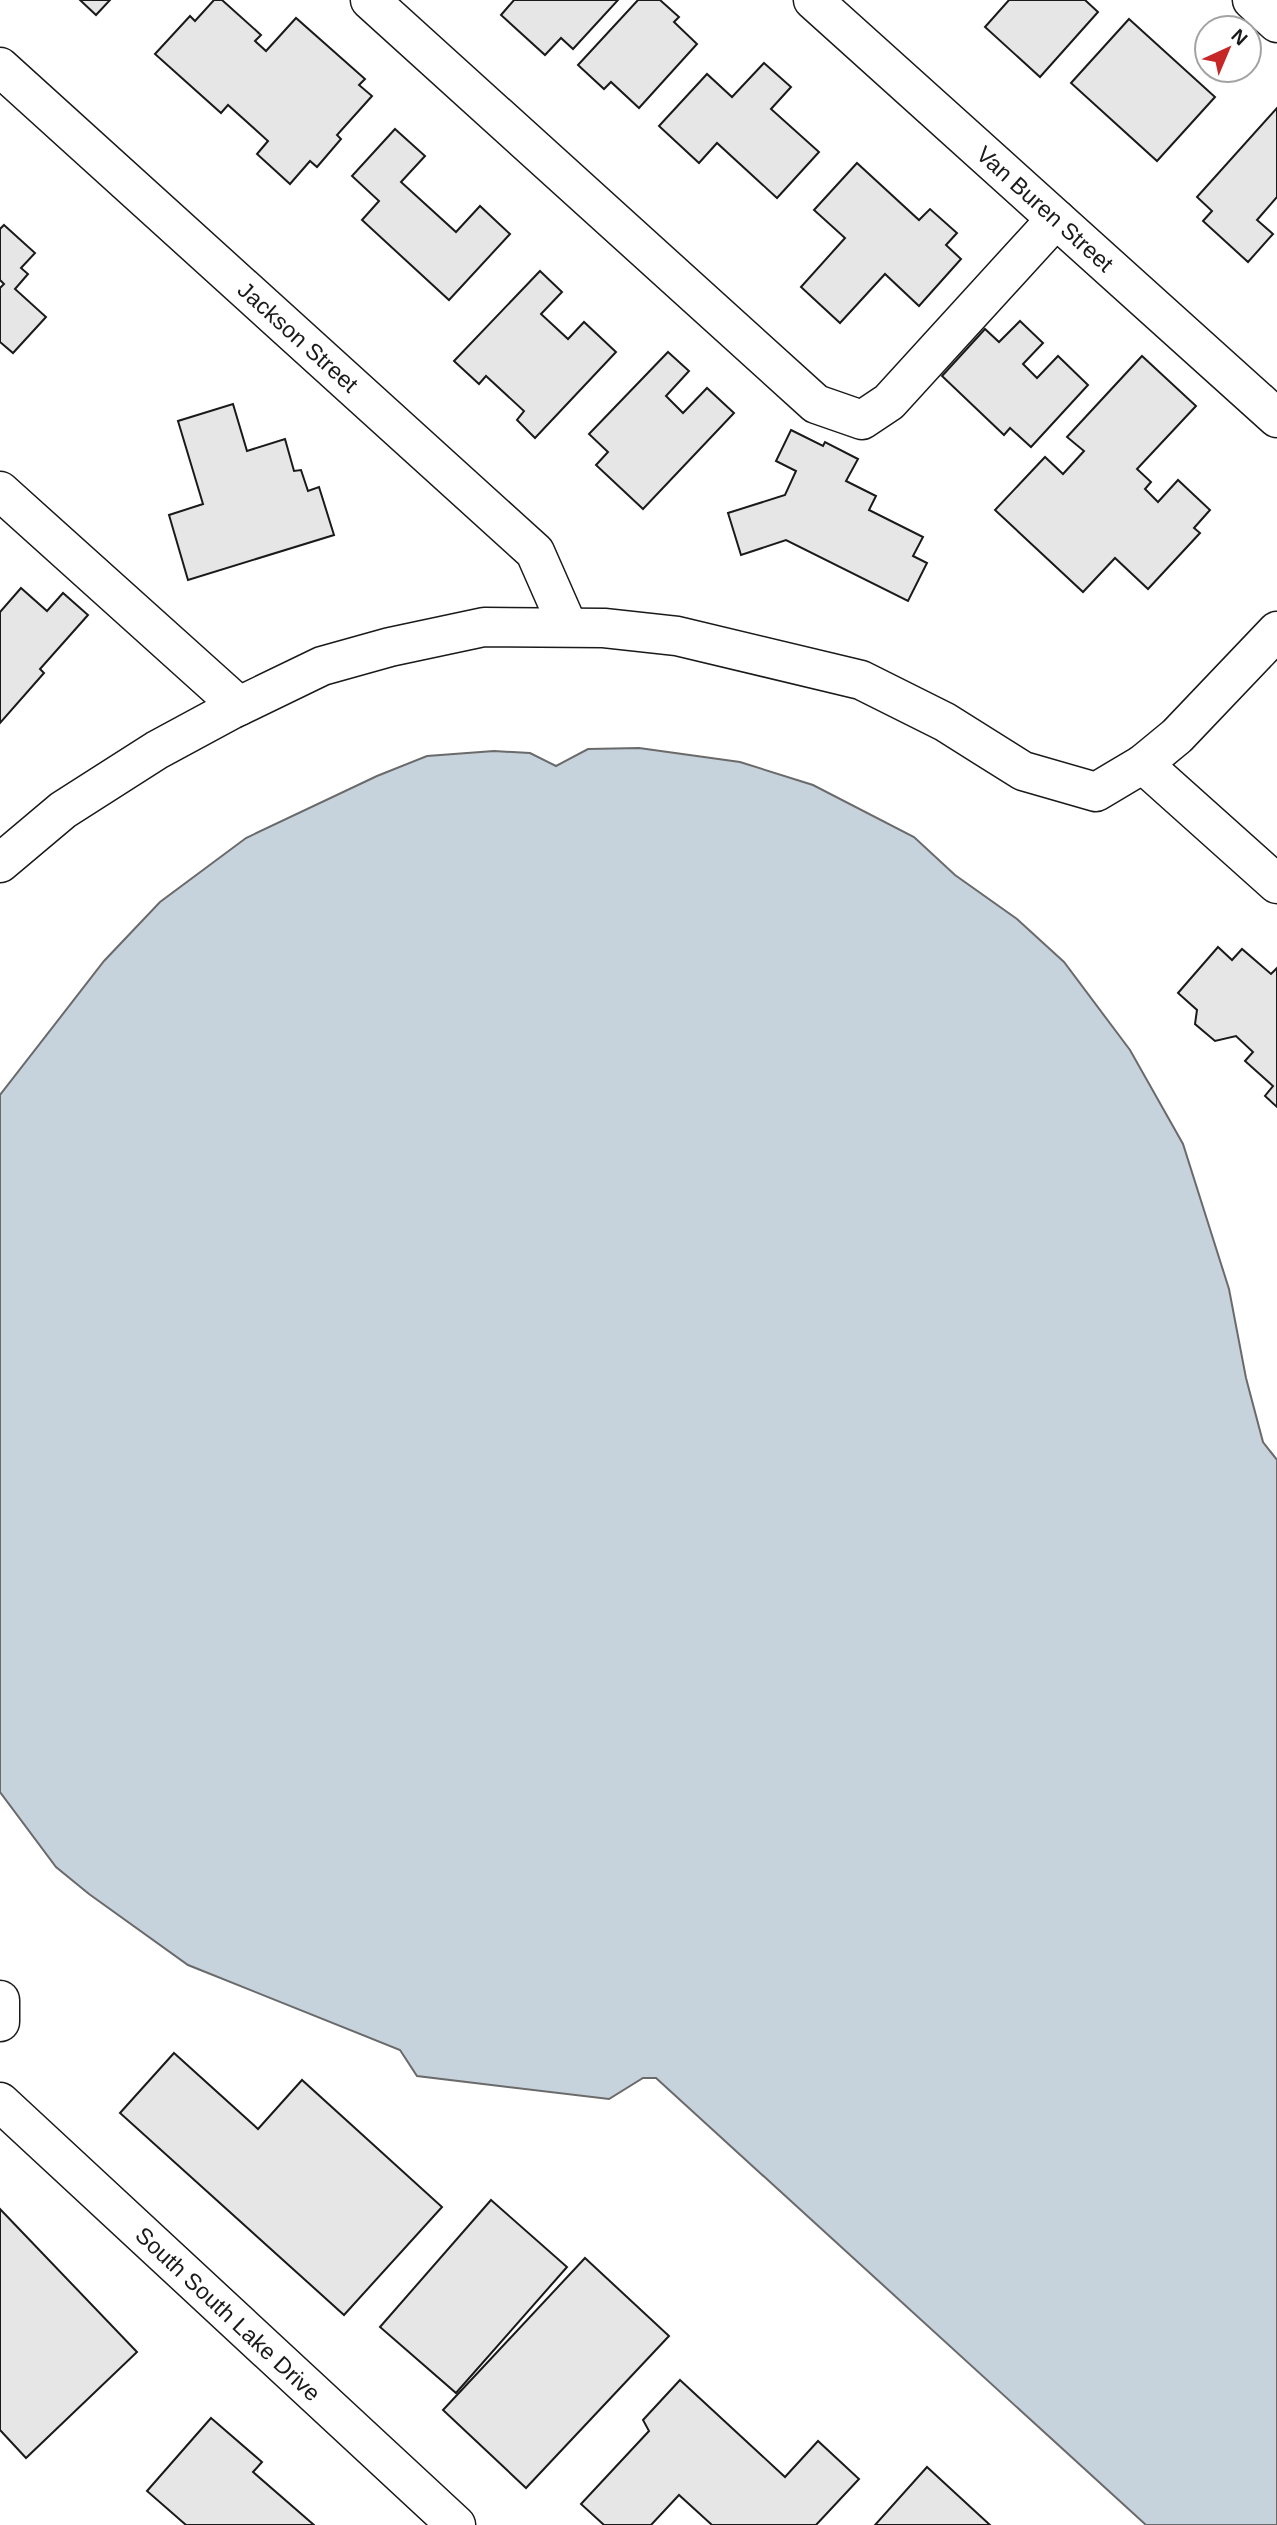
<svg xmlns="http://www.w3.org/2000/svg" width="1277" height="2525" font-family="Arial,sans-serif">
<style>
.water{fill:#c6d2dc;stroke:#6a6a6a;stroke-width:2}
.building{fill:#e6e6e6;stroke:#1a1a1a;stroke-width:2}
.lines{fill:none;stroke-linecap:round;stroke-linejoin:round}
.minor-casing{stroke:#1a1a1a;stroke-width:41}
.minor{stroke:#fff;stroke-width:38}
.labels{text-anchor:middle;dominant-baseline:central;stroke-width:5;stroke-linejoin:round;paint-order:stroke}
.street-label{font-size:23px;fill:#1a1a1a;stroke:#fff}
</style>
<rect width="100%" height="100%" fill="#fff"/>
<!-- water -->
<path class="water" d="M639,748L740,762L813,785L914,837L955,875L1017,919L1064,962L1130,1050L1183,1144L1229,1289L1246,1378L1263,1442L1277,1460V2525H1146L656,2078H643L609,2099L417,2076L400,2050L188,1965L89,1894L56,1867L0,1792V1095L104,961L160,902L246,838L377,776L427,756L494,751L530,753L556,766L588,749Z"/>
<!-- building -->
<g class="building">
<path d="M80,0H110L96,15Z"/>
<path d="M214,0H222L261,35L255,41L266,51L296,18L365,79L359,85L372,96L337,135L341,139L317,167L310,161L290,184L257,154L268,141L228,105L221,113L155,54L190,16L195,21Z"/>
<path d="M514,0H618L573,49L561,38L545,55L501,15Z"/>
<path d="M638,0H660L679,17L674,22L697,44L639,108L611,82L604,89L578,65Z"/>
<path d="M1009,0H1085L1098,12L1040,77L985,27Z"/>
<path d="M1129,19L1215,97L1157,161L1071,83Z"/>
<path d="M764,63L791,87L771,109L819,152L777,198L717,143L699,163L659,126L707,74L732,97Z"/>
<path d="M1277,108V197L1257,220L1273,234L1248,262L1203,221L1212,211L1197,197Z"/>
<path d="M395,129L425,156L401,182L456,232L480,206L510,234L449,300L362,220L379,201L352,176Z"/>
<path d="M857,163L919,220L930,209L957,233L946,245L961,259L919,306L885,274L840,323L801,287L845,238L814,210Z"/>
<path d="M4,225L35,253L21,268L28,274L15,289L46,317L13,353L0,342V288L4,284L0,280V229Z"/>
<path d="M540,271L562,292L541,314L568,339L584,322L616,352L535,438L517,420L524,411L486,376L479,384L454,361Z"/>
<path d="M1020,321L1043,343L1023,364L1037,378L1058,356L1088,385L1031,447L1010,428L1004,435L942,376L985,329L999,342Z"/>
<path d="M668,352L689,371L666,396L683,413L707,388L734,413L643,509L596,465L608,452L589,434Z"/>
<path d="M1142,356L1196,406L1137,469L1151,482L1145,489L1158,502L1178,480L1210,510L1194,528L1200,533L1148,589L1115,558L1083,592L995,510L1045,457L1063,474L1084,451L1067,437Z"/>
<path d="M233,404L247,451L285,439L294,471L301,470L308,491L319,487L334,535L188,580L169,515L203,504L178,421Z"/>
<path d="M791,430L823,446L825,442L858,459L846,481L876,496L869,510L923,537L913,556L927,563L908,601L786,540L741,555L728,513L785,495L796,471L776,461Z"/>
<path d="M21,588L47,611L63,593L88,615L40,669L44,673L0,723V612Z"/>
<path d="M1218,947L1232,960L1242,949L1271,974L1277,968V1107L1265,1096L1273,1086L1245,1061L1253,1052L1236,1036L1215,1041L1195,1024L1197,1010L1178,993Z"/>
<path d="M174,2053L258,2129L302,2080L442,2207L344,2315L120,2113Z"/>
<path d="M491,2200L567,2267L456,2393L380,2327Z"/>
<path d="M0,2209L137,2352L26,2458L0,2430Z"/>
<path d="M585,2258L669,2336L526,2488L443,2410Z"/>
<path d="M680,2380L785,2477L818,2441L859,2479L816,2525H712L679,2495L651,2525H604L581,2504L649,2431L643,2420Z"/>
<path d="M211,2418L262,2462L253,2472L314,2525H186L147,2491Z"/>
<path d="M927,2467L990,2525H875Z"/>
</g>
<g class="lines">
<defs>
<g id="minor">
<path d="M370,0L816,404L862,420L889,402L1056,219"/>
<path d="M813,0L1277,418"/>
<path d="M1252,0L1277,23"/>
<path d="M0,67L535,552L568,627"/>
<path d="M0,491L239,706"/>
<path d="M1143,764L1277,884"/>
<path d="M0,863L63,810L157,750L231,710L322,666L390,647L484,627L604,628L677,636L861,680L945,722L1023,771L1096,792L1143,764L1177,736L1277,631"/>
<path d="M0,2000V2022"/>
<path d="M0,2102L456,2525"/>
</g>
</defs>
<!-- minor casing -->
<use href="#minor" class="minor-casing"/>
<!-- minor -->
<use href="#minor" class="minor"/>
</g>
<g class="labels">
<!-- street labels -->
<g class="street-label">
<text transform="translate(1045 209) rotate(42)">Van Buren Street</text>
<text transform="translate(298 337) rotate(42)">Jackson Street</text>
<text transform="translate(228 2314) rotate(43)">South South Lake Drive</text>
</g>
</g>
<!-- north arrow -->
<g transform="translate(1228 49) rotate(44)"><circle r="33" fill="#ffffff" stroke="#a3a3a3" stroke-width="2"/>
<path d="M0-5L12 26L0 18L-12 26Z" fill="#c62828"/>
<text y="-10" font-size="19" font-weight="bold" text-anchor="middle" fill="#1a1a1a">N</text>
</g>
</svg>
